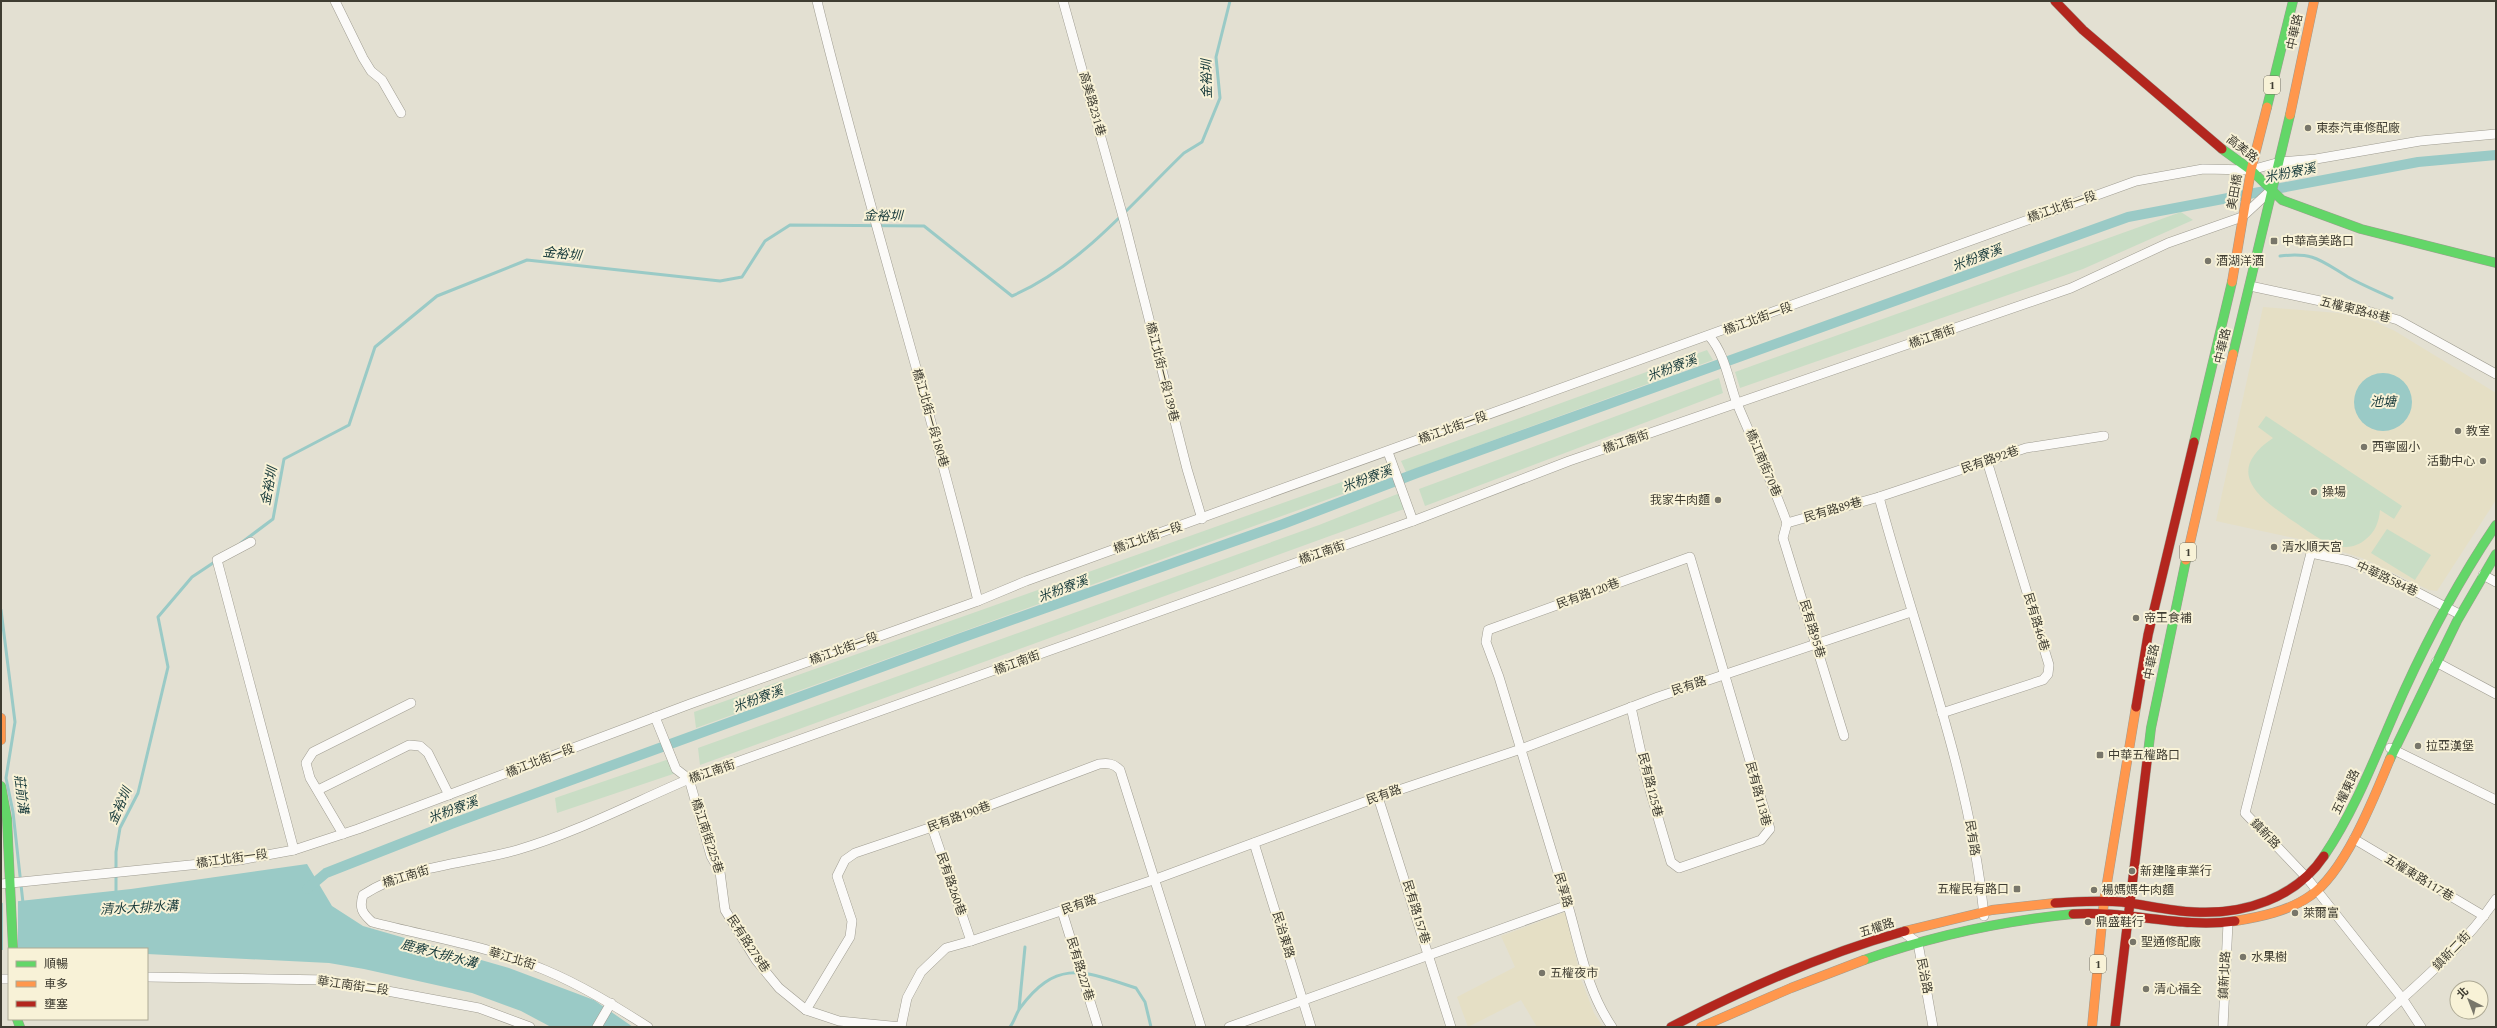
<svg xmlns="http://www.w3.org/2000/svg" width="2497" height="1028" font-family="Spectral,'Noto Sans TC',serif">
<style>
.built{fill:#e5dfc5}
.green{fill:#c9ddc5}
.water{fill:#9acac6}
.pier{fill:#e3e0d2}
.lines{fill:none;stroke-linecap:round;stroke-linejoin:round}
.stream{stroke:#9acac6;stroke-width:3}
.canal{stroke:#9acac6;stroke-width:10}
.street-casing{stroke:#9f9c91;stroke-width:10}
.fast-casing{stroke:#9f9c91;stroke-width:10}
.slow-casing{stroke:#9f9c91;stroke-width:10}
.jam-casing{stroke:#9f9c91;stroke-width:10}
.street{stroke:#fbfaf8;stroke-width:9}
.fast{stroke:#63d668;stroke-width:9}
.slow{stroke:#ff974d;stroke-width:9}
.jam{stroke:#b3261e;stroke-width:9}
.poi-dot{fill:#78766a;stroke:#f8f2d7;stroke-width:1.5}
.labels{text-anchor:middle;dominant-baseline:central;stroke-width:4;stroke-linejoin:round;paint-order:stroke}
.shield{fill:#f8f2d7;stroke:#767364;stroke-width:1}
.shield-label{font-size:11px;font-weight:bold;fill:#3f3d32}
.street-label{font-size:12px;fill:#3f3d32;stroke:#f8f2d7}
.poi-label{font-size:12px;fill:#3f3d32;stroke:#f8f2d7;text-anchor:start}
.water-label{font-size:13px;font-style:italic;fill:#153839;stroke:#f8f2d7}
</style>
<rect width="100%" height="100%" fill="#e3e0d2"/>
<!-- built -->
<g class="built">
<path d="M2263,307L2338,313L2373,321L2395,331L2496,393V500L2437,591L2429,590L2362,558L2303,540L2216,521Z"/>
<path d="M1565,912L1581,979L1594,1013L1603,1027H1537L1521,1000L1468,1027L1457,997L1515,967L1501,936Z"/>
</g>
<!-- green -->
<g class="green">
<path d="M2181,212L2193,220L2083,269L1740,388L1735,372Z"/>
<path d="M1707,350L1713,360L1406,472L1401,461Z"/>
<path d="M1719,378L1723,393L1425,506L1419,489Z"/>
<path d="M2266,416L2402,506L2394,519L2380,510C2379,522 2375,532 2366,539C2342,560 2313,534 2293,521C2259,498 2223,472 2273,438L2258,427Z"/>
<path d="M1384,467L1387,478L696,728L694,712Z"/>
<path d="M1400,493L1407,508L700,765L698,748L1319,525Z"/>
<path d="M2387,529L2431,555L2415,580L2371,553Z"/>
<path d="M675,757L679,772L557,813L555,798Z"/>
</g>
<!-- water -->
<g class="water">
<circle cx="2383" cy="402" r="29"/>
<path d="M307,864L332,906L363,926L509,968L594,1000L633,1027H551L521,1011L472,993L364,969L329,963L147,954V949L1,950V903L131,889Z"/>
</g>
<!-- pier -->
<path class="pier" d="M18,899V949L3,952V900Z"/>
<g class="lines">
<!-- stream -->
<g class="stream">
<path d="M2280,256C2314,252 2320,260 2348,277C2362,285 2377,291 2392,298"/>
<path d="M241,543L273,519L284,459L349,425L375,347L437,296L527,260L720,281L742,277L765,241L790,225L924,226L1012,296C1081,266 1131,204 1184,153L1202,142L1220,98L1216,57L1230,1"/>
<path d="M1,610L15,722L6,778L13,812L23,903"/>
<path d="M116,895V852L120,828L138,793L168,667L158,617L192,577L216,561"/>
<path d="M1019,1009L1025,947"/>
<path d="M1010,1027C1014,1022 1016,1014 1020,1008C1057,958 1084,971 1136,988L1145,1002L1151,1027"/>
</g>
<!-- canal -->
<path class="canal" d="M307,889L326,873L451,824L961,638L1283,524L1417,473L2128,217L2418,162L2496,155"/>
<defs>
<g id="street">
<path d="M335,1L363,58L371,71L382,80L401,113"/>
<path d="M817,1C866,202 929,400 978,601"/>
<path d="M1063,1L1125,224L1187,469L1202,519"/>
<path d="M2250,286L2367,311L2398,320L2496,374"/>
<path d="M1709,336C1724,352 1729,381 1736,401C1753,442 1772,481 1787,523"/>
<path d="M1388,452L1413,521"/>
<path d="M1879,497C1916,636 1970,772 1984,916"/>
<path d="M1787,523L1879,497L2026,448L2104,436"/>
<path d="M1787,523L1783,538L1844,736"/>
<path d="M251,542L217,560L294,850"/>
<path d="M2483,575L2496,582"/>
<path d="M2436,662L2496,694"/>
<path d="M1942,713L2043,680L2048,674L2049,665L1987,461"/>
<path d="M655,717L676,769L689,779L711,856L720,872L725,910L756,960L779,988L806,1010L839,1021L901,1027L907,998L921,972L946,948L971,941L1156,879L1378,797L1521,749L1658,697L1911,612"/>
<path d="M2390,748L2496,800"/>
<path d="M318,790L409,745L420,746L428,753L449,795"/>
<path d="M1378,797L1451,1027"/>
<path d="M932,827L971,941"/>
<path d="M343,834L310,778L306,763L313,752L411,703"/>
<path d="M2354,839L2484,916"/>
<path d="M1254,843L1311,1027"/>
<path d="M1,884L240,860L294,850L358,829L690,704L978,601L1026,581L2136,181L2203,169L2251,170L2280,162L2316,159L2420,141L2496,134"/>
<path d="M1062,911L1098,1027"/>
<path d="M1903,932L1918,943L1933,1027"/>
<path d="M147,977L328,980L479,1008L530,1027"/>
<path d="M1,979H9"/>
<path d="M806,1010L850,937L852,921L837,876L845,860L855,853L932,827L1099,764C1108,763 1113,763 1120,770L1201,1027"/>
<path d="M597,1027L611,1003"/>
<path d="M648,1027C615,1006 581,985 545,970C490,946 429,937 372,922C362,913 359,908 363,895C409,865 466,864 517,850C573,834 635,802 689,779L1413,521L1569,461L2071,288L2168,243L2242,217L2269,192"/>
<path d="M1229,1027L1568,905"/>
<path d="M1612,1027C1586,989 1580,946 1567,902C1544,827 1522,752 1499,677L1486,642L1488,630L1690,557L1770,829L1761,840L1679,868L1671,862L1647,780L1631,707"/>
<path d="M2223,1027L2228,923"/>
<path d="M2371,1027C2415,986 2462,949 2496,899"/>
<path d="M2421,1027L2402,998L2307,878L2245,813L2311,553L2349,561L2382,574L2459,614"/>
</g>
<g id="fast">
<path d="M2267,107L2293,1"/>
<path d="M2222,149L2251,170L2282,200L2361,229L2496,263"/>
<path d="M2233,354L2290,115"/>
<path d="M2194,442L2232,282"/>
<path d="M2148,753L2151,728L2186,560"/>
<path d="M2390,759L2457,621L2496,554"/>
<path d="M1,786L7,819L13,949"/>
<path d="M2324,856C2359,804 2379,746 2405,689C2431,632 2461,577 2496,525"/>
<path d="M1864,960C1932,936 2001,921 2073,914"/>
<path d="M17,1019L20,1027"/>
</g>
<g id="slow">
<path d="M2290,115L2314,1"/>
<path d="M2232,282L2251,170L2267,107"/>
<path d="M2186,560L2233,354"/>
<path d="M1,718V740"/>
<path d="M2235,921C2260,917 2289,911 2310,896C2345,872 2374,798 2390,759"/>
<path d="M1905,931L1992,910L2055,903"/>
<path d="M1701,1027L1791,988L1864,960"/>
<path d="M2092,1027L2104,901L2136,707"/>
</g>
<g id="jam">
<path d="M2055,1L2083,30L2222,149"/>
<path d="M2136,707L2148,635L2194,442"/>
<path d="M2055,903C2077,902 2100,900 2122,902C2146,905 2170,911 2194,912C2244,915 2296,898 2324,856"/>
<path d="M2073,914C2127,910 2181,929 2235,921"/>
<path d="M1671,1027C1746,988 1823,954 1905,931"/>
<path d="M2115,1027L2148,753"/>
</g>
</defs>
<!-- street casing -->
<use href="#street" class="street-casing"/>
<!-- fast casing -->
<use href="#fast" class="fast-casing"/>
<!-- slow casing -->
<use href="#slow" class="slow-casing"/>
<!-- jam casing -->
<use href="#jam" class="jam-casing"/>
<!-- street -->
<use href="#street" class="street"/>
<!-- fast -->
<use href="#fast" class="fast"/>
<!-- slow -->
<use href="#slow" class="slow"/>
<!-- jam -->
<use href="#jam" class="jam"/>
</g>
<!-- markers -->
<g class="poi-dot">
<circle cx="2308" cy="128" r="4"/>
<rect x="2270" y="237" width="8" height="8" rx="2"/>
<circle cx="2208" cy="261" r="4"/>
<circle cx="2458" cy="431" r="4"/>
<circle cx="2364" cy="447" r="4"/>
<circle cx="2483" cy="461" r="4"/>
<circle cx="2314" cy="492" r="4"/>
<circle cx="1718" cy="500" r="4"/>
<circle cx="2274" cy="547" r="4"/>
<circle cx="2136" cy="618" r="4"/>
<circle cx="2418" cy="746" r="4"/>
<rect x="2096" y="751" width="8" height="8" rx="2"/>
<circle cx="2132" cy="871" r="4"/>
<rect x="2013" y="885" width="8" height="8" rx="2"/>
<circle cx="2094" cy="890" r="4"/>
<circle cx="2295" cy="913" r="4"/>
<circle cx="2088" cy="922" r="4"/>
<circle cx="2133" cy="942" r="4"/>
<circle cx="2243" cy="957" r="4"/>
<circle cx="1542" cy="973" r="4"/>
<circle cx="2146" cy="989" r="4"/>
</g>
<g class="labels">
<!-- shield labels -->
<g class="shield">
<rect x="2264" y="76" width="16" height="18" rx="3"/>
<rect x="2180" y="543" width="16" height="18" rx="3"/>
<rect x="2090" y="955" width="16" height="18" rx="3"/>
</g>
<g class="shield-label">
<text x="2272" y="85">1</text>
<text x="2188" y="552">1</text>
<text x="2098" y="964">1</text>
</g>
<!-- street labels -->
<g class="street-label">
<text transform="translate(2295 32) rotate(-78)">中華路</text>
<text transform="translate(1092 104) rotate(74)">高美路231巷</text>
<text transform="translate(2242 149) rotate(38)">高美路</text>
<text transform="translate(2235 192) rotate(-80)">美田橋</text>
<text transform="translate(2062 207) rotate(-19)">橋江北街一段</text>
<text transform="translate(2355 310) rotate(14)">五權東路48巷</text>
<text transform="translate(1758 319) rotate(-20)">橋江北街一段</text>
<text transform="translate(1932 337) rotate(-19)">橋江南街</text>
<text transform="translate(2223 346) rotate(-77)">中華路</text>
<text transform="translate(1162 372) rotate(76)">橋江北街一段139巷</text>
<text transform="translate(930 418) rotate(74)">橋江北街一段180巷</text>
<text transform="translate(1453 428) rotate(-20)">橋江北街一段</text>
<text transform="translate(1626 442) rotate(-19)">橋江南街</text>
<text transform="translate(1990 460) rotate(-19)">民有路92巷</text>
<text transform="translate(1763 463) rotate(67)">橋江南街70巷</text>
<text transform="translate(1833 510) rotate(-16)">民有路89巷</text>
<text transform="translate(1148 538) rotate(-19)">橋江北街一段</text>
<text transform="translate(1322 553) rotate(-19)">橋江南街</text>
<text transform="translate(2387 579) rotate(25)">中華路584巷</text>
<text transform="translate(1588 594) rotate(-20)">民有路120巷</text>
<text transform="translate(2036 622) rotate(73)">民有路46巷</text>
<text transform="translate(1812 629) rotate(73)">民有路95巷</text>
<text transform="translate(844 649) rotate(-20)">橋江北街一段</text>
<text transform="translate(2152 662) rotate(-79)">中華路</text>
<text transform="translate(1017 663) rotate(-20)">橋江南街</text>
<text transform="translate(1689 686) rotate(-18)">民有路</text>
<text transform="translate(540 761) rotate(-21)">橋江北街一段</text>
<text transform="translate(712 772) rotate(-19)">橋江南街</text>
<text transform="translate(1650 785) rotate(76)">民有路125巷</text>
<text transform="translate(2346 792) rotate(-65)">五權東路</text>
<text transform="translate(1758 794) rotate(75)">民有路113巷</text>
<text transform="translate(1384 795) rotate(-19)">民有路</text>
<text transform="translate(959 817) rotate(-20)">民有路190巷</text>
<text transform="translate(2265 834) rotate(46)">鎮新路</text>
<text transform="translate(707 836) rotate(72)">橋江南街225巷</text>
<text transform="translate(1972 838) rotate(81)">民有路</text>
<text transform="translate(232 859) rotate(-8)">橋江北街一段</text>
<text transform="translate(406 877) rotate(-17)">橋江南街</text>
<text transform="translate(2419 878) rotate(31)">五權東路117巷</text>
<text transform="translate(951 884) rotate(71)">民有路260巷</text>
<text transform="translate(1563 890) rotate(74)">民享路</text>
<text transform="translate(1079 905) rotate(-19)">民有路</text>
<text transform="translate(1416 912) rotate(73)">民有路157巷</text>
<text transform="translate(1877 928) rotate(-18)">五權路</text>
<text transform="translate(1283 935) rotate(73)">民治東路</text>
<text transform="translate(748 944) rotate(56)">民有路278巷</text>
<text transform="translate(2452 951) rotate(-46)">鎮新二街</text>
<text transform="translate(512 959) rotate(17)">華江北街</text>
<text transform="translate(1080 969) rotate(73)">民有路227巷</text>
<text transform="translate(2225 975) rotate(-87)">鎮新北路</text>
<text transform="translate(1924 976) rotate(79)">民治路</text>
<text transform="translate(353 986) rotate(8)">華江南街二段</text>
</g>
<!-- poi labels -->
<g class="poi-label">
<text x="2316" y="128">東泰汽車修配廠</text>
<text x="2282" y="241">中華高美路口</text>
<text x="2216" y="261">酒湖洋酒</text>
<text x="2466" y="431">教室</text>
<text x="2372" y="447">西寧國小</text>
<text x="2475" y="461" text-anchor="end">活動中心</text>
<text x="2322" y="492">操場</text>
<text x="1710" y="500" text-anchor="end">我家牛肉麵</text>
<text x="2282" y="547">清水順天宮</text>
<text x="2144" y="618">帝王食補</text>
<text x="2426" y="746">拉亞漢堡</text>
<text x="2108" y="755">中華五權路口</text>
<text x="2140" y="871">新建隆車業行</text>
<text x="2009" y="889" text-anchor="end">五權民有路口</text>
<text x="2102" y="890">楊媽媽牛肉麵</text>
<text x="2303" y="913">萊爾富</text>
<text x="2096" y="922">鼎盛鞋行</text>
<text x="2141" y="942">聖通修配廠</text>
<text x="2251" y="957">水果樹</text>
<text x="1550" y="973">五權夜市</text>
<text x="2154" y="989">清心福全</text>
</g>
<!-- water labels -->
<g class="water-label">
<text transform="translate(1207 79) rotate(-91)">金裕圳</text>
<text transform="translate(2290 173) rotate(-11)">米粉寮溪</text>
<text transform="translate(883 216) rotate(1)">金裕圳</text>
<text transform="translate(562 254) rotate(6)">金裕圳</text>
<text transform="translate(1977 258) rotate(-20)">米粉寮溪</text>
<text transform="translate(1672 368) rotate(-20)">米粉寮溪</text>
<text x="2383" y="402">池塘</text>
<text transform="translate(1367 479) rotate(-20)">米粉寮溪</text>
<text transform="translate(269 486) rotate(-79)">金裕圳</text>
<text transform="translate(1063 589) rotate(-20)">米粉寮溪</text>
<text transform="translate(758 699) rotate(-20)">米粉寮溪</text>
<text transform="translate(21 794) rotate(83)">莊前溝</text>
<text transform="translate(120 806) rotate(-66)">金裕圳</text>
<text transform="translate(453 810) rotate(-20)">米粉寮溪</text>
<text transform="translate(139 908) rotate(-3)">清水大排水溝</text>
<text transform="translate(439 954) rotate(15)">鹿寮大排水溝</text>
</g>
</g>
<!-- border -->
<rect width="2497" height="1028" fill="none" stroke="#3f3d32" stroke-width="4"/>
<!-- legend -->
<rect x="8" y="948" width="140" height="72" fill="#f8f2d7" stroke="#aeaa95"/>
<rect x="16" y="961" width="20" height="6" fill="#63d668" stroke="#aeaa95"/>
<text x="44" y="968" font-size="12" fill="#3f3d32">順暢</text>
<rect x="16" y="981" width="20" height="6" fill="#ff974d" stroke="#aeaa95"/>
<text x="44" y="988" font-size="12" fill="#3f3d32">車多</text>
<rect x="16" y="1001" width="20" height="6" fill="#b3261e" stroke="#aeaa95"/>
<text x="44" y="1008" font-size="12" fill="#3f3d32">壅塞</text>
<!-- north arrow -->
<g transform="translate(2469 1000) rotate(318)"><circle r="19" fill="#f8f2d7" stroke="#aeaa95"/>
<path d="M0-3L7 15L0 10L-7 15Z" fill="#78766a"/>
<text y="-6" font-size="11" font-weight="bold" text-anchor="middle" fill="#3f3d32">北</text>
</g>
</svg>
